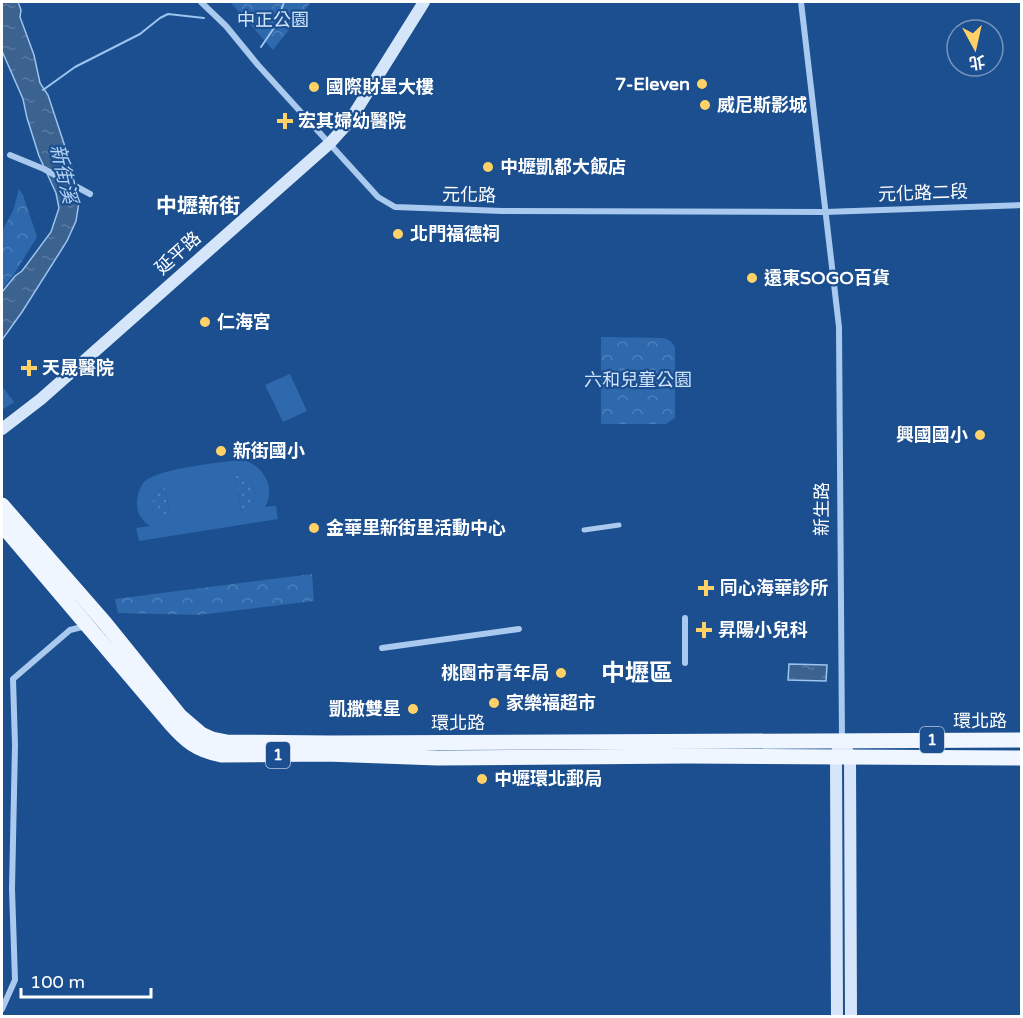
<svg xmlns="http://www.w3.org/2000/svg" width="1023" height="1018" font-family="'Varela Round','Noto Sans TC',sans-serif">
<style>
.grass{fill:url(#grass-dots)}
.forest{fill:url(#forest-crowns)}
.pitch{fill:#2e69ad;fill-rule:evenodd}
.water{fill:url(#water-ripples);stroke:#9cc4f0;stroke-width:1.5}
.lines{fill:none;stroke-linecap:round;stroke-linejoin:round}
.stream{stroke:#9cc4f0;stroke-width:2}
.pedestrian{stroke:#a9c9ee;stroke-width:5}
.minor{stroke:#a9c9ee;stroke-width:6}
.secondary{stroke:#d6e6fa;stroke-width:12}
.primary{stroke:#f0f6ff;stroke-width:15}
.poi-dot{fill:#ffd166;stroke:#1b4f8f;stroke-width:2}
.labels{text-anchor:middle;dominant-baseline:central;stroke-width:4.5;stroke-linejoin:round;paint-order:stroke}
.shield{fill:#1b4f8f;stroke:#bbcadd;stroke-width:1.5}
.shield-label{font-size:16px;font-weight:bold;fill:#fff}
.park-label{font-size:18px;fill:#cfe3fa;stroke:#1b4f8f}
.poi-label{font-size:18px;font-weight:bold;fill:#fff;stroke:#1b4f8f;text-anchor:start}
.street-label{font-size:18px;fill:#fff;stroke:#1b4f8f}
.water-label{font-size:20px;font-style:italic;fill:#b5d3f5;stroke:#1b4f8f}
.quarter-label{font-size:21px;font-weight:bold;fill:#fff;stroke:#1b4f8f}
.district-label{font-size:24px;font-weight:bold;fill:#fff;stroke:#1b4f8f}
</style>
<defs>
<pattern id="grass-dots" width="8" height="8" patternUnits="userSpaceOnUse" patternTransform="scale(1.5)"><rect width="8" height="8" fill="#2e69ad"/><path d="M2 2h.1M6 6h.1" fill="none" stroke="#4d80b9" stroke-width="1.8" stroke-linecap="round"/></pattern>
<pattern id="forest-crowns" width="20" height="18" patternUnits="userSpaceOnUse" patternTransform="scale(1.5)"><rect width="20" height="18" fill="#2e69ad"/><path d="M2 6a3 3 0 1 1 6 0M12 15a3 3 0 1 1 6 0" fill="none" stroke="#4d80b9"/></pattern>
<pattern id="water-ripples" width="26" height="14" patternUnits="userSpaceOnUse" patternTransform="scale(1.5)"><rect width="26" height="14" fill="#3c6290"/><path d="M2 4q2-2 4 0t4 0M15 11q2-2 4 0t4 0" fill="none" stroke="#597aa1"/></pattern>
</defs>
<rect width="100%" height="100%" fill="#1b4f8f"/>
<!-- grass -->
<g class="grass">
<path d="M242,474L253,483L255,499L246,509L241,511L235,475Z"/>
<path d="M165,486L171,522C156,520 148,510 154,495Z"/>
</g>
<!-- forest -->
<g class="forest">
<path d="M230,2H311L273,50Z"/>
<path d="M19,189L23,195L37,237L14,274L2,289V231L13,211Z"/>
<path d="M601,337L663,338C669,339 672,342 675,347V418L666,424H601Z"/>
<path d="M2,386L14,402L2,410Z"/>
<path d="M312,574L314,601L199,615L118,613L115,599Z"/>
</g>
<!-- pitch -->
<g class="pitch">
<path d="M290,374L307,411L283,422L265,385Z"/>
<path d="M244,460C264,467 276,487 265,507L276,506L278,519L139,541L136,528L150,526C141,520 137,513 137,503C137,495 140,487 145,481C158,469 225,461 244,460ZM242,474L253,483L255,498L246,509L241,511L235,475ZM165,486L171,522C156,520 148,509 154,495Z"/>
</g>
<!-- water -->
<g class="water">
<path d="M2,2H18L21,10L20,17L34,55L40,83L48,95L74,174L79,202L76,221L67,241L22,312L2,340V292L15,276L22,271L51,232L59,208L56,193L39,156L27,118L23,99L2,51Z"/>
<path d="M789,664L827,665L826,681L788,680Z"/>
</g>
<g class="lines">
<!-- stream -->
<g class="stream">
<path d="M261,47L276,25L284,2"/>
<path d="M43,90L75,67L140,34L160,18L168,14L204,18"/>
</g>
<!-- pedestrian -->
<path class="pedestrian" d="M584,530L619,525"/>
<!-- minor -->
<g class="minor">
<path d="M201,2L226,26L258,65L378,197L395,207L502,211L825,212L1022,205"/>
<path d="M801,2L839,327L842,740"/>
<path d="M10,155L44,169L90,194"/>
<path d="M382,648L519,629"/>
<path d="M685,663V618"/>
<path d="M2,1009L15,980L12,889L15,745L13,679L70,630L86,626"/>
</g>
<!-- secondary -->
<g class="secondary">
<path d="M2,429L41,399L330,143L349,122L424,2"/>
<path d="M846,749L850,756L851,1016"/>
<path d="M837,1016L836,756L838,749"/>
</g>
<!-- primary -->
<g class="primary">
<path d="M2,505L105,623L180,716L201,734L212,739L227,742L331,743L1022,740"/>
<path d="M2,525L170,723C186,741 196,750 221,755L326,754L438,758L687,756L1022,758"/>
</g>
</g>
<!-- markers -->
<g class="poi-dot">
<circle cx="702" cy="84" r="6"/>
<circle cx="314" cy="87" r="6"/>
<circle cx="705" cy="105" r="6"/>
<path d="M282 112h6v6h6v6h-6v6h-6v-6h-6v-6h6z"/>
<circle cx="488" cy="167" r="6"/>
<circle cx="398" cy="234" r="6"/>
<circle cx="752" cy="278" r="6"/>
<circle cx="205" cy="322" r="6"/>
<path d="M26 359h6v6h6v6h-6v6h-6v-6h-6v-6h6z"/>
<circle cx="980" cy="435" r="6"/>
<circle cx="221" cy="451" r="6"/>
<circle cx="314" cy="528" r="6"/>
<path d="M703 579h6v6h6v6h-6v6h-6v-6h-6v-6h6z"/>
<path d="M701 621h6v6h6v6h-6v6h-6v-6h-6v-6h6z"/>
<circle cx="561" cy="673" r="6"/>
<circle cx="494" cy="703" r="6"/>
<circle cx="413" cy="709" r="6"/>
<circle cx="482" cy="779" r="6"/>
</g>
<g class="labels">
<!-- shield labels -->
<g class="shield">
<rect x="920" y="727" width="24" height="26" rx="4.5"/>
<rect x="266" y="742" width="24" height="26" rx="4.5"/>
</g>
<g class="shield-label">
<text x="932" y="740">1</text>
<text x="278" y="755">1</text>
</g>
<!-- park labels -->
<g class="park-label">
<text x="273" y="20">中正公園</text>
<text x="638" y="380">六和兒童公園</text>
</g>
<!-- poi labels -->
<g class="poi-label">
<text x="690" y="84" text-anchor="end">7-Eleven</text>
<text x="326" y="87">國際財星大樓</text>
<text x="717" y="105">威尼斯影城</text>
<text x="298" y="121">宏其婦幼醫院</text>
<text x="500" y="167">中壢凱都大飯店</text>
<text x="410" y="234">北門福德祠</text>
<text x="764" y="278">遠東SOGO百貨</text>
<text x="217" y="322">仁海宮</text>
<text x="42" y="368">天晟醫院</text>
<text x="968" y="435" text-anchor="end">興國國小</text>
<text x="233" y="451">新街國小</text>
<text x="326" y="528">金華里新街里活動中心</text>
<text x="720" y="588">同心海華診所</text>
<text x="718" y="630">昇陽小兒科</text>
<text x="549" y="673" text-anchor="end">桃園市青年局</text>
<text x="506" y="703">家樂福超市</text>
<text x="401" y="709" text-anchor="end">凱撒雙星</text>
<text x="494" y="779">中壢環北郵局</text>
</g>
<!-- street labels -->
<g class="street-label">
<text transform="translate(923 193) rotate(-2)">元化路二段</text>
<text transform="translate(469 195) rotate(1)">元化路</text>
<text transform="translate(178 253) rotate(-42)">延平路</text>
<text transform="translate(822 509) rotate(-90)">新生路</text>
<text x="980" y="721">環北路</text>
<text x="458" y="723">環北路</text>
</g>
<!-- water labels -->
<g class="water-label">
<text transform="translate(63 174) rotate(77)">新街溪</text>
</g>
<!-- quarter labels -->
<g class="quarter-label">
<text x="198" y="206">中壢新街</text>
</g>
<!-- district labels -->
<g class="district-label">
<text x="637" y="673">中壢區</text>
</g>
</g>
<!-- border -->
<rect width="1023" height="1018" fill="none" stroke="#ffffff" stroke-width="6"/>
<!-- north arrow -->
<g transform="translate(975 48) rotate(172)"><circle r="28" fill="#1b4f8f" stroke="#7695bc" stroke-width="1.5"/>
<path d="M0-4.5L10 22L0 15L-10 22Z" fill="#ffd166"/>
<text y="-9" font-size="16" font-weight="bold" text-anchor="middle" fill="#ffffff">北</text>
</g>
<!-- scale -->
<path d="M21 988v9h130v-9" fill="none" stroke="#ffffff" stroke-width="3"/>
<text x="30" y="988" font-size="18" fill="#ffffff" stroke="#1b4f8f" stroke-width="4.5" paint-order="stroke">100 m</text>
</svg>
